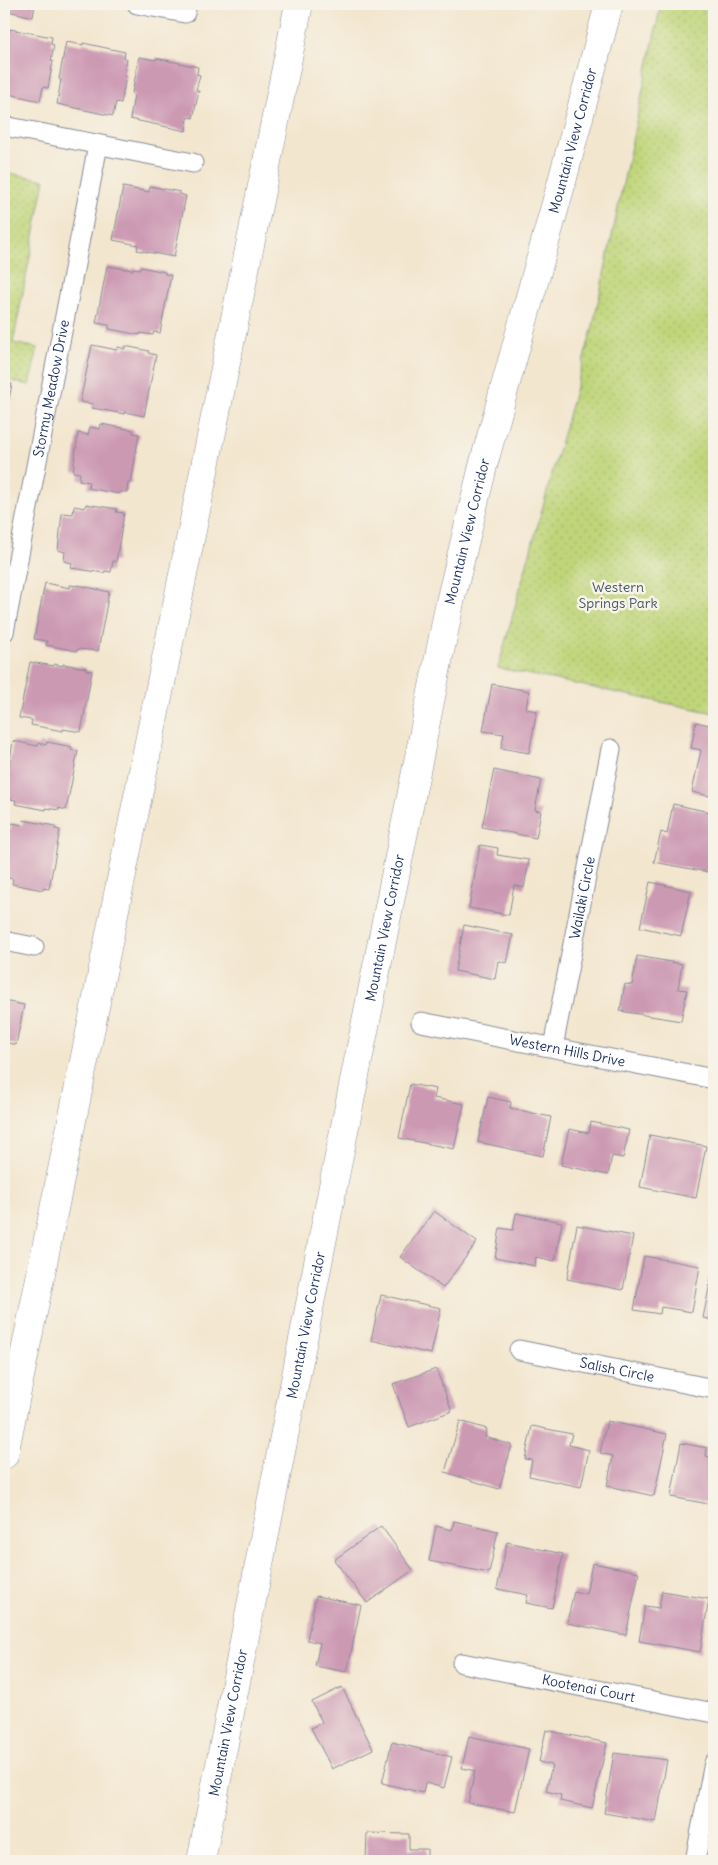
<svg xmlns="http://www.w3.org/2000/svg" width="718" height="1865" font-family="Delius,sans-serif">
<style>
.park{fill:url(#park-dots);stroke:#6d826c}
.building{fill:#cc99b3}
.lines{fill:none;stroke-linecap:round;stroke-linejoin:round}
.street-casing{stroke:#878a96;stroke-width:21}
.highway-casing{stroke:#878a96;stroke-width:29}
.street{stroke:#fff;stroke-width:19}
.highway{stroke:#fff;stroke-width:28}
.labels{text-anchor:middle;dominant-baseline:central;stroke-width:5;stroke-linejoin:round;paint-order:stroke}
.street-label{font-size:14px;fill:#1b2f5e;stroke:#f7f3e8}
.park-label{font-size:14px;fill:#445865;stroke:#f7f3e8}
</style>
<defs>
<pattern id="park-dots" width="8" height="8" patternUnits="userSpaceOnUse" patternTransform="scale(1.25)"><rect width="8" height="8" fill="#bfd579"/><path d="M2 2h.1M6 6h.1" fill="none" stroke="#a4b76b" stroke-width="1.8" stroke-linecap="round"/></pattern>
</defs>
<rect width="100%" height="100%" fill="#f7f3e8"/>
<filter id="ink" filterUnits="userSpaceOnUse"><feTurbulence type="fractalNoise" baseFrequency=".02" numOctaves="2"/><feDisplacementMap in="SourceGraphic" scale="10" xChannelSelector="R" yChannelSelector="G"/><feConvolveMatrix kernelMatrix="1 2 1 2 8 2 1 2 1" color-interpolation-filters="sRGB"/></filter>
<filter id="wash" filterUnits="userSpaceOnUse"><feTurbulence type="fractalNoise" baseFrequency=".0096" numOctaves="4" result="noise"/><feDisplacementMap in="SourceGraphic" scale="20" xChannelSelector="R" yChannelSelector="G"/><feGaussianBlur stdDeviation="1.12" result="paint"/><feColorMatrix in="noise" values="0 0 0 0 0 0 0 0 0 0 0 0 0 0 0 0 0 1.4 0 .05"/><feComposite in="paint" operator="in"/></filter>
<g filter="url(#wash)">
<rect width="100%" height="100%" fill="#f3e6cf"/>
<!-- park -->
<g class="park">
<path d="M661,4H714V713L498,668L593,326Z"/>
<path d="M4,172L45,180L13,343L38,348L29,385L4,379V240L6,238L4,235V230L11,225L4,216Z"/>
</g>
<g id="blocks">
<!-- building -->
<g class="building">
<path d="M4,4H35L33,17L4,10Z"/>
<path d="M4,29L10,31V29L52,37L51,44L54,45L51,61H53L48,88L43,87L40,101L4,93Z"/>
<path d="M66,42L83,45V43L125,52L124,59H127L124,75L126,76L121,103L116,102L113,116L57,104L61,80L59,79Z"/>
<path d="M139,57L156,60V58L198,67L197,74L200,75L196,90L199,91L193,118L188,117L186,131L130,119L134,95L132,94Z"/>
<path d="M150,186L180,192V194L186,196L174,257L137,250L138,245L113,240L123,187L149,192Z"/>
<path d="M107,266L133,270V268L140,269L141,267L165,272V274L171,275L160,333L154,332L153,335L140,333V335L109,329V325L96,323Z"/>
<path d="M92,345L117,350L118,347L125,349V346L149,351L148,353L156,355L144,416L125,412L124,414L92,408L93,404L80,402Z"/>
<path d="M4,383L12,384L5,420H4Z"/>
<path d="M101,424L133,430V433L139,434L131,483H128L127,492H119V494L88,488L89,482L79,480L80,473L73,472L78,433L88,435L90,427L100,429Z"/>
<path d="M86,504L117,509L116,512L124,513L116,562L113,561L111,572L105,571L104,573L71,568L72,563L64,561L65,552L58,550L62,513L73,514L74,506L85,508Z"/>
<path d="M45,583L70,588V585L78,586V585L109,592L98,651L78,649L77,651L46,645L47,641L34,639Z"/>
<path d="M30,662L54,666V664L63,666V664L86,668V670L92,671L81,732L63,729V731L31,725L32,720L19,718Z"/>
<path d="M492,684L529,691L526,709L537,711L529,753L501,748L504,734L483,731Z"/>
<path d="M696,722L714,726V797L692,792L701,750L691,748Z"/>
<path d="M13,741L38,746L39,743L46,745L47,742L72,747L71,750L78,751L66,810L59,808V810L46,808V810L15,804L16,800L4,798Z"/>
<path d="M494,770L541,780L535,810L541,811L536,838L482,827Z"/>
<path d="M673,804L714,813V838L707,872L654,862L661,832L667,834Z"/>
<path d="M23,820L55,826V829L60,830L49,889L43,888V890L12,884L13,879L4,877V829L10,831L12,823L22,825Z"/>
<path d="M480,845L498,848L497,855L529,860L524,888L514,885L509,915L469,908Z"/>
<path d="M650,882L691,891L681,936L640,927Z"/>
<path d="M464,925L513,935L507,963L498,961L495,979L455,971Z"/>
<path d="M637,956L682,964L678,989L687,990L681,1021L620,1011L625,984L632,985Z"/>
<path d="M4,1001L24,1005L16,1045L4,1042Z"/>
<path d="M410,1084L436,1089L434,1098L464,1104L454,1149L399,1138Z"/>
<path d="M488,1097L511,1102L510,1108L551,1117L543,1156L478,1142Z"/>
<path d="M591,1122L629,1130L623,1158L612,1156L608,1175L561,1165L569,1129L589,1133Z"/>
<path d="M650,1135L706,1146L696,1198L640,1187Z"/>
<path d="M434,1211L477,1242L443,1288L400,1257Z"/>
<path d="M516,1213L562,1222L555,1261L536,1257L535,1266L495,1258L500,1228L513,1230Z"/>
<path d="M577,1225L633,1236L623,1290L567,1279Z"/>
<path d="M644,1256L700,1266L692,1312L661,1307L660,1314L634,1310Z"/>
<path d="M712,1273H714V1320L703,1318Z"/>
<path d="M381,1295L441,1308L431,1354L371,1340Z"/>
<path d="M436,1369L452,1411L409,1427L393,1384Z"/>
<path d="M460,1421L487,1429L485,1437L512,1445L499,1489L445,1472Z"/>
<path d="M607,1421L667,1434L654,1496L607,1486L613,1456L600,1453Z"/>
<path d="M532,1426L572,1434L569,1445L589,1450L581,1487L529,1476L532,1460L525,1459Z"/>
<path d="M681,1443L707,1448L706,1456L714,1458V1505L671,1497Z"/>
<path d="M454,1521L498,1531L489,1573L429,1561L436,1526L452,1530Z"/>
<path d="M381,1526L413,1570L367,1603L334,1560Z"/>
<path d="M507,1542L563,1554L552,1608L526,1603L528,1595L497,1589Z"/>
<path d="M592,1563L639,1572L626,1635L567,1623L574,1591L586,1594Z"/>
<path d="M662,1591L709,1599L700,1652L639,1641L645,1606L659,1608Z"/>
<path d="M316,1596L361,1605L347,1672L315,1666L320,1643L307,1640Z"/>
<path d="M342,1687L373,1749L332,1769L311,1728L322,1722L312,1702Z"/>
<path d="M546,1730L607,1743L592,1808L560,1801L561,1795L546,1791L552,1765L539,1762Z"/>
<path d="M469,1736L529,1749L515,1812L468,1803L475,1771L462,1768Z"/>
<path d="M392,1742L452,1757L444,1788L425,1783L423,1793L382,1783Z"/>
<path d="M614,1753L667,1760L656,1822L604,1813Z"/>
<path d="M367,1833L409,1834V1849H427V1861H366Z"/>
</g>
</g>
</g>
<g filter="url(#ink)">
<use href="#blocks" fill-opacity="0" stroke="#878a96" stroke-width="1"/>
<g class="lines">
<defs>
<g id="street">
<path d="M137,4L185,13L187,4"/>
<path d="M4,126L193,163"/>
<path id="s1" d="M4,632L98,145"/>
<path d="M4,941L34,947"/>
<path id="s2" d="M421,1022L714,1079"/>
<path id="s3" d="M553,1047L611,749"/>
<path id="s4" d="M519,1350L714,1389"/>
<path id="s5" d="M462,1663L714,1713"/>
<path d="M695,1861L714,1763"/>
</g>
<g id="highway">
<path d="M4,1455L299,4"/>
<path id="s6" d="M201,1861L335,1176L450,602L484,462L561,185L609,4"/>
</g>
</defs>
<!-- street casing -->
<use href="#street" class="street-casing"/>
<!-- highway casing -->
<use href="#highway" class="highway-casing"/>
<!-- street -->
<use href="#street" class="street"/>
<!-- highway -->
<use href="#highway" class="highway"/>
</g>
</g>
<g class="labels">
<!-- street labels -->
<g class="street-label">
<text stroke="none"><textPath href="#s6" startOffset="1761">Mountain View Corridor</textPath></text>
<text stroke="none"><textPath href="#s1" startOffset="248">Stormy Meadow Drive</textPath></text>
<text stroke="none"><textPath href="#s6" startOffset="1356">Mountain View Corridor</textPath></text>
<text stroke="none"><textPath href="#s3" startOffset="152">Wailaki Circle</textPath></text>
<text stroke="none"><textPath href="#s6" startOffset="951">Mountain View Corridor</textPath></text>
<text stroke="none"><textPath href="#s2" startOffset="149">Western Hills Drive</textPath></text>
<text stroke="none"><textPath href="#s6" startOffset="546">Mountain View Corridor</textPath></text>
<text stroke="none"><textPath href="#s4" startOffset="100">Salish Circle</textPath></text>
<text stroke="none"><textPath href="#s5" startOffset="129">Kootenai Court</textPath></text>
<text stroke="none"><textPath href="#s6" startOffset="141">Mountain View Corridor</textPath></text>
</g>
<!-- park labels -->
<g class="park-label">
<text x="618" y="587">Western<tspan x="618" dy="16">Springs Park</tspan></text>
</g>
</g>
<!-- margin -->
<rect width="718" height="1865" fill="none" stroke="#f7f3e8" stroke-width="20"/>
</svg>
